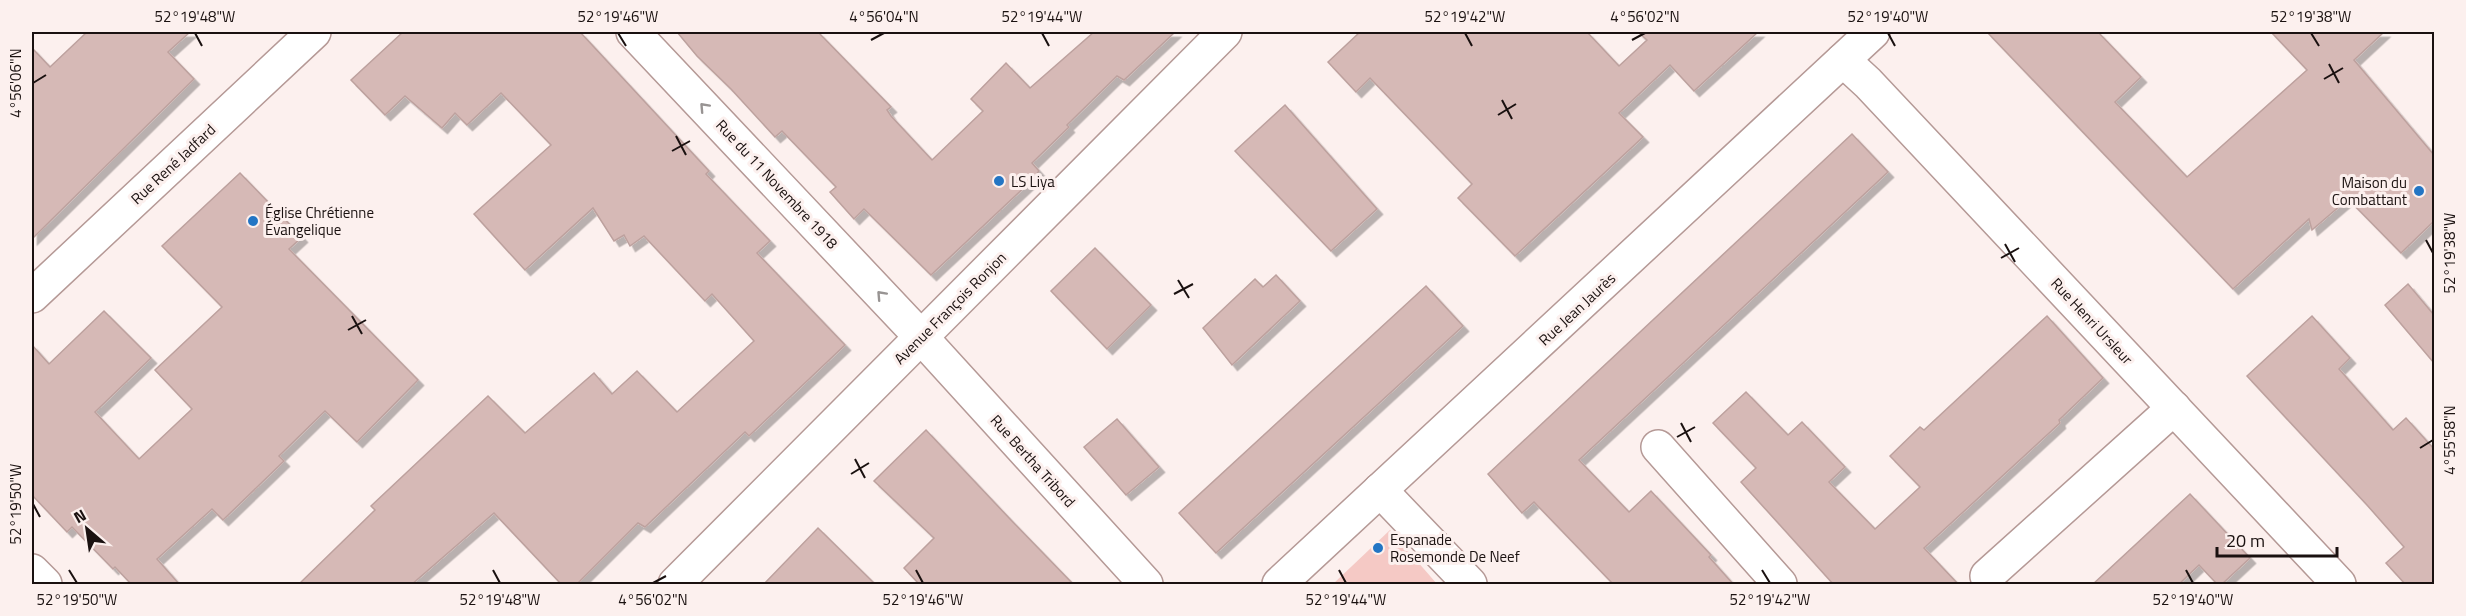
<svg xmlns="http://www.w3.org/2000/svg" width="2466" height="616" font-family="'Titillium Web',sans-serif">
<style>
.green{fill:#f5c9c5}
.building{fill:#d6b9b6;stroke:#bda19e;stroke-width:1.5;filter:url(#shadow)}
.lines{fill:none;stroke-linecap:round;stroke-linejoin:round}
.minor-casing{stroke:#b59996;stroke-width:36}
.minor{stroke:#fff;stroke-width:33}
.oneway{stroke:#989493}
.ticks{fill:none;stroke:#1a1110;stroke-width:2}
.poi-dot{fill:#2375c4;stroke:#fcf0ee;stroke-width:2}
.labels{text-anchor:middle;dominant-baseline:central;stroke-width:6;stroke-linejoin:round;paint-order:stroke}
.street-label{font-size:15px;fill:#1a1110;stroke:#fcf0ee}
.poi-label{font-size:15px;fill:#1a1110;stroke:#fcf0ee;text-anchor:start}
.neatline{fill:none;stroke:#1a1110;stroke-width:2}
.ticks-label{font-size:15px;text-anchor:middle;fill:#1a1110}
</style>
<defs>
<filter id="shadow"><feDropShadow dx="5.5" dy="5.5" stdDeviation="0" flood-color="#0004"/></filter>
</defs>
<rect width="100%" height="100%" fill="#fcf0ee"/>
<!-- green -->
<path class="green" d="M1390,530L1437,584H1333Z"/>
<!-- building -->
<g class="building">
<path d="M87,32H190L168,52L194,79L32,239V48L50,67Z"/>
<path d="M403,32H580L709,171L706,174L770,241L757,253L845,345L749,436L745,432L645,527L638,523L576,585H562L494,513L411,585H298L375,510L371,506L488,396L525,433L594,373L612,394L637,371L677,412L754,341L712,294L705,301L644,236L630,246L624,235L614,241L593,208L525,270L474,214L551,145L501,93L467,125L455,113L442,128L405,96L385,115L351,80Z"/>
<path d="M677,32H818L891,107L887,110L891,116L932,160L983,111L971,99L1006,63L1030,88L1094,32H1175L1124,80L1117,76L1067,125L1069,127L1032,163L1039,171L1030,182L931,275L864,209L854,219L830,192L836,187L782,131L775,137L731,89L697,56Z"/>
<path d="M1360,32H1587L1619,66L1647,40L1638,32H1758L1694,91L1670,65L1619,113L1643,137L1515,256L1458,198L1472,184L1370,78L1356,92L1328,62Z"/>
<path d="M1987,32H2098L2141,77L2115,102L2187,177L2307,70L2271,32H2384L2354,60L2434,155V221L2401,253L2348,199L2312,230L2309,219L2233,289Z"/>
<path d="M1285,105L1377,209L1331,251L1235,151Z"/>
<path d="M1852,134L1888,172L1579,460L1629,512L1651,491L1711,555L1709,557L1734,585H1614L1534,502L1522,513L1488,474Z"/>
<path d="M240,173L302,237L289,249L418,380L357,442L325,411L279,456L284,461L223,520L212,509L157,559L180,585H132L115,567L113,569L72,527L67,532L32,495V345L49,364L104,311L151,358L95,412L139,459L192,409L155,370L222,307L162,246Z"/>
<path d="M1095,248L1151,305L1107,349L1051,291Z"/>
<path d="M1276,275L1300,301L1232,365L1203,328L1255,279L1263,287Z"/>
<path d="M2408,284L2434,315V363L2385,305Z"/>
<path d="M1426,286L1463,326L1216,553L1179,513Z"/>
<path d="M2047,316L2103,378L2059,420L2060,423L1924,548L1959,585H1834L1741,482L1756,468L1713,423L1746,392L1788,435L1802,422L1845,467L1829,482L1875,529L1920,487L1890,456L1920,427L1924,430Z"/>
<path d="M2312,316L2350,358L2339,369L2393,430L2406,418L2434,449V585H2406L2386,563L2404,547L2367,505L2247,376Z"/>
<path d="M1117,419L1159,467L1126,495L1084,447Z"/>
<path d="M926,430L1010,519L1074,585H920L904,568L934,538L874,481Z"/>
<path d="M2190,494L2250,558L2221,585H2218L2199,565L2178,585H2092Z"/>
<path d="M818,528L876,585H763Z"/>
</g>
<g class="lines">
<defs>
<g id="minor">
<path d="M633,32L921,337L1146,584"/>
<path d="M1843,60L1868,83L2339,584"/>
<path d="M32,296L314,32"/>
<path d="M1658,447L1780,584"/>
<path d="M1380,490L1470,584"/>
<path d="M32,571L45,584"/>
<path d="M1987,576L2174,408"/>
<path d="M675,584L1225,32"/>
<path d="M1279,584L1873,32"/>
</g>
</defs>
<!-- minor casing -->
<use href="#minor" class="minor-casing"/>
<!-- minor -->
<use href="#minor" class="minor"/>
</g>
<!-- one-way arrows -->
<defs><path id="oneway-chevron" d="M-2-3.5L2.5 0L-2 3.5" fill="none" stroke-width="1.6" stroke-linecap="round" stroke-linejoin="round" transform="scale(1.5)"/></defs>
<g class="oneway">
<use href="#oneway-chevron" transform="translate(704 107) rotate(-133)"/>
<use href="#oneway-chevron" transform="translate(881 295) rotate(-133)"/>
</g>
<!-- ticks -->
<path class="ticks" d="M195,33L202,46M618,33L626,46M1042,33L1049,46M1465,33L1472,46M1888,33L1895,46M2311,33L2319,46M871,40L884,33M1632,40L1645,33M2329,64L2339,83M2324,79L2343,68M33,83L46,75M1502,100L1512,119M1498,115L1516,104M676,136L686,155M672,151L690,141M2426,240L2433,253M2005,244L2015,262M2001,258L2019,248M1178,280L1189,298M1174,294L1193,284M352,316L362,334M348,330L366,320M1681,423L1691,442M1677,437L1695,427M2420,448L2433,440M855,459L865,478M851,474L869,463M33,504L40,517M69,570L77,583M493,570L500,583M916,570L923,583M1339,570L1346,583M1762,570L1770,583M2186,570L2193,583M653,583L666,576"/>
<!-- markers -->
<g class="poi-dot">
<circle cx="999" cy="181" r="6"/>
<circle cx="2419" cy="191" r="6"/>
<circle cx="253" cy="221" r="6"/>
<circle cx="1378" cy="548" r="6"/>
</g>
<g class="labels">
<!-- street labels -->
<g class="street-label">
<text transform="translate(173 164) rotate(-43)">Rue René Jadfard</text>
<text transform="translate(777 184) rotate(47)">Rue du 11 Novembre 1918</text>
<text transform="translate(950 308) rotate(-45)">Avenue François Ronjon</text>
<text transform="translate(1577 309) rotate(-43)">Rue Jean Jaurès</text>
<text transform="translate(2092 321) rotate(47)">Rue Henri Ursleur</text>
<text transform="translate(1033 461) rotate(48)">Rue Bertha Tribord</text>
</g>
<!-- poi labels -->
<g class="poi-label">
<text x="1011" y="181">LS Liya</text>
<text x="2407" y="182" text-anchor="end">Maison du<tspan x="2407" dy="17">Combattant</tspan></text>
<text x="265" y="212">Église Chrétienne<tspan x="265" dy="17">Évangelique</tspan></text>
<text x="1390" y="539">Espanade<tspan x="1390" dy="17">Rosemonde De Neef</tspan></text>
</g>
</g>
<!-- border -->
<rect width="2466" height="616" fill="none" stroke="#fcf0ee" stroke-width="66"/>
<!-- north arrow -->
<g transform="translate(87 529) rotate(331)" stroke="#fcf0ee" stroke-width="4.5" paint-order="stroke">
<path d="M0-4.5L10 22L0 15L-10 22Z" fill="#1a1110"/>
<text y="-9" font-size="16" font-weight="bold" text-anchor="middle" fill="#1a1110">N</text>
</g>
<!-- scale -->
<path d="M2217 547v9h120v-9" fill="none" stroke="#1a1110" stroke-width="3"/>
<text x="2226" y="547" font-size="18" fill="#1a1110" stroke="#fcf0ee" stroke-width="4.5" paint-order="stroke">20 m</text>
<rect x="33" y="33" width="2400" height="550" class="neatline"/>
<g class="ticks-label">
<text x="195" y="22">52°19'48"W</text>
<text x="618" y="22">52°19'46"W</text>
<text x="884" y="22">4°56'04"N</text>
<text x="1042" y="22">52°19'44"W</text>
<text x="1465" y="22">52°19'42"W</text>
<text x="1645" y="22">4°56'02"N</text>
<text x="1888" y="22">52°19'40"W</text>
<text x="2311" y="22">52°19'38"W</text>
<text transform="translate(16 83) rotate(-90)" y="5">4°56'06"N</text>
<text transform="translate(2450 253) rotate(-90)" y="5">52°19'38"W</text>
<text transform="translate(2450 440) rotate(-90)" y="5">4°55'58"N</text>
<text transform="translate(16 504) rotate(-90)" y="5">52°19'50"W</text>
<text x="77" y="605">52°19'50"W</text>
<text x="500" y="605">52°19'48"W</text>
<text x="653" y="605">4°56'02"N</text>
<text x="923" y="605">52°19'46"W</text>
<text x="1346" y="605">52°19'44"W</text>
<text x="1770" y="605">52°19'42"W</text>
<text x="2193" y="605">52°19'40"W</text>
</g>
</svg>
